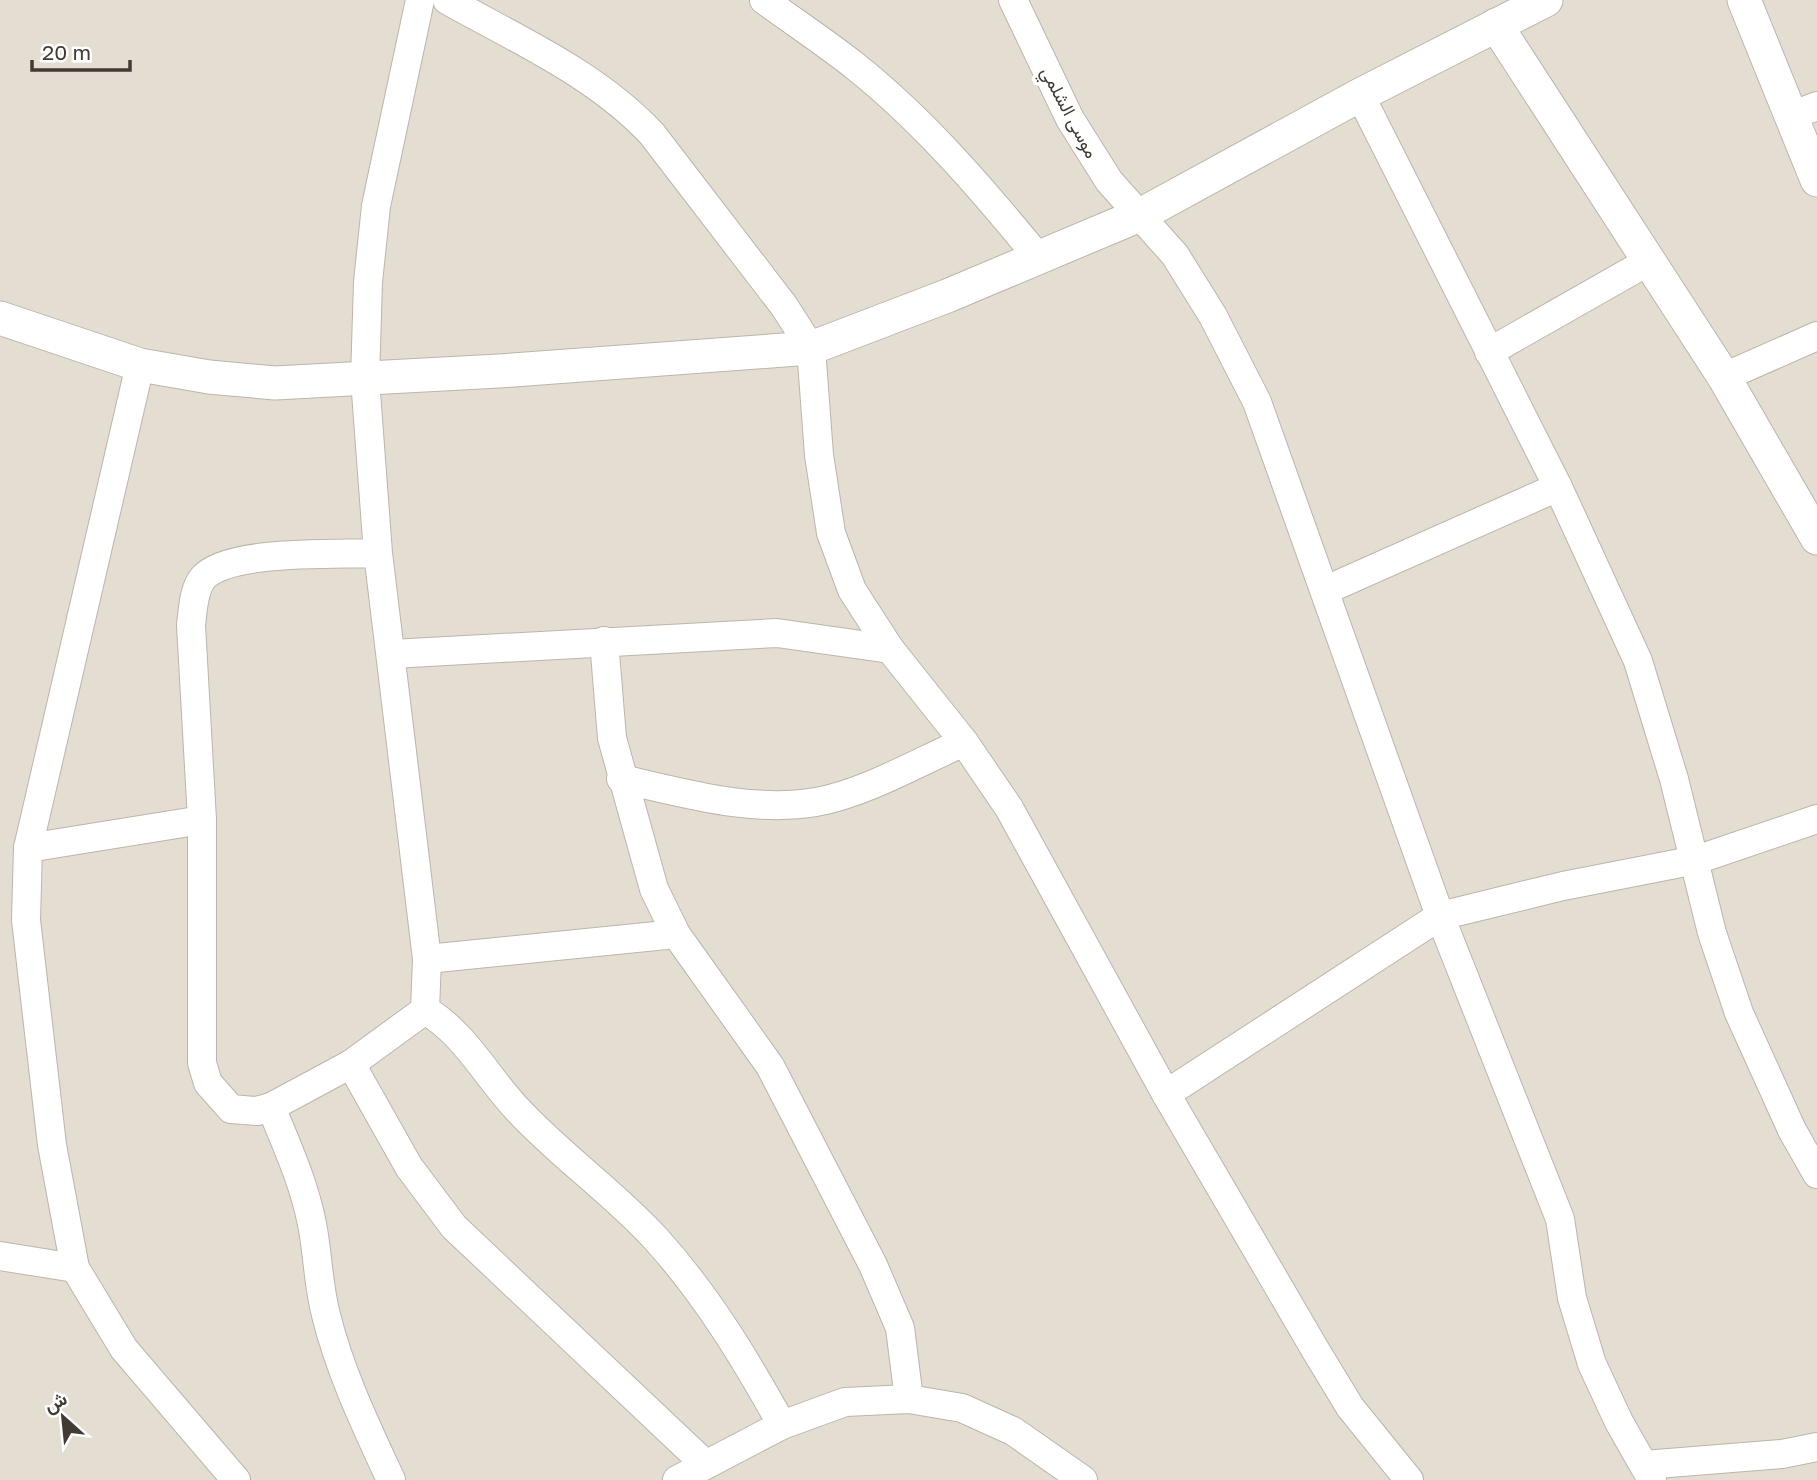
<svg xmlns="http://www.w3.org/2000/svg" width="1817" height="1480" font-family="'Golos Text',Vazirmatn,sans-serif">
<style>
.residential{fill:#e3ddd2}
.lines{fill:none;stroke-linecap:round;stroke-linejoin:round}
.minor-casing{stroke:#bdb5aa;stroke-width:30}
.tertiary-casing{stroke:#bdb5aa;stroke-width:35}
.minor{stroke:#fff;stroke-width:28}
.tertiary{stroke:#fff;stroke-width:33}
.labels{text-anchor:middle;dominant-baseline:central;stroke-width:7;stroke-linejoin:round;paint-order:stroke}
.street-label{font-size:18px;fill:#413b34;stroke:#fff}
</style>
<rect width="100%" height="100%" fill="#f0ebe4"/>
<!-- residential -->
<rect class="residential" x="0" y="0" width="1817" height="1480"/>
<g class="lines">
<defs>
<g id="minor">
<path d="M447,0C518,40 596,74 652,134L784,306L811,348L819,455L831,533L852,590L890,649L964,742L1009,808L1166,1094L1316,1351L1350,1407L1409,1480"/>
<path d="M764,0C794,22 826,43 855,66C924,121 982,189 1037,256"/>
<path d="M1013,0L1070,119L1109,181L1175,255L1213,316L1257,402L1440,916L1560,1219L1572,1298L1592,1364L1619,1422L1652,1480"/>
<path d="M1360,95L1558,487L1638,661L1674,779L1712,933L1739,1013L1792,1130L1817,1174"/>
<path d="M1791,116L1817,106"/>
<path d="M1489,352L1649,261"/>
<path d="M140,365L28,848L26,920L52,1145L75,1268L124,1349L236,1480"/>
<path d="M1724,377L1817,336"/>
<path d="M378,553C338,555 228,549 203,578C193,590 193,611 191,625L202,820V1063L208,1083L231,1109L257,1111L271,1107L351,1064L425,1010L427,959L378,553L365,379L368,282L376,206L420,0"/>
<path d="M1326,590L1558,487"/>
<path d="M604,641L612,738L654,889L676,934L770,1066L873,1265L900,1328L909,1399"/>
<path d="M392,654L777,633L890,649"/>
<path d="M621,779C685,793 750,813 816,802C863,794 919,762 964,742"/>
<path d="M28,848L202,820"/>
<path d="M427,959L676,934"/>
<path d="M425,1010C465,1033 488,1079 519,1111C562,1157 614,1193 656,1239C706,1294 746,1360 782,1425"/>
<path d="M351,1064L409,1167L454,1227L705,1464"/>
<path d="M1166,1094L1440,916L1563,886L1696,860L1817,819"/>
<path d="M271,1107C287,1146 304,1183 312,1224C318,1254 318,1285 326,1315C340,1372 366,1426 391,1480"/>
<path d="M0,1256L75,1268"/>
<path d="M1644,1465L1782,1454L1817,1447"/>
<path d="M677,1480L782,1425L845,1402L909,1399L962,1408L1013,1431L1083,1480"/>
</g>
<g id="tertiary">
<path d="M1744,0L1817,180"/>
<path d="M1496,25L1724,377L1817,538"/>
<path d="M0,318L140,365L209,377L275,383L499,371L811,348L947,296L1142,214L1360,95L1546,0"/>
</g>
</defs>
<!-- minor casing -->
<use href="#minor" class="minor-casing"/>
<!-- tertiary casing -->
<use href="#tertiary" class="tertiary-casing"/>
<!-- minor -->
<use href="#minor" class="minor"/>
<!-- tertiary -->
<use href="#tertiary" class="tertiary"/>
</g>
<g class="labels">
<!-- street labels -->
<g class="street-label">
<text transform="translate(1070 112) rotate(62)">موسى الشلمي</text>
</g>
</g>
<!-- north arrow -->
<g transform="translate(63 1417) rotate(333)" stroke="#ffffff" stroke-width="5" paint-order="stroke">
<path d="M0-5L12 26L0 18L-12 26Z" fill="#413b34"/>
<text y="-10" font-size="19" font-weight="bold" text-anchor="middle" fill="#413b34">ش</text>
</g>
<!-- scale -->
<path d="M32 60v10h98v-10" fill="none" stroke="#413b34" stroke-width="3.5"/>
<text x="42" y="60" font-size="21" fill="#413b34" stroke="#ffffff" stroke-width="5" paint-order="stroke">20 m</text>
</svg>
